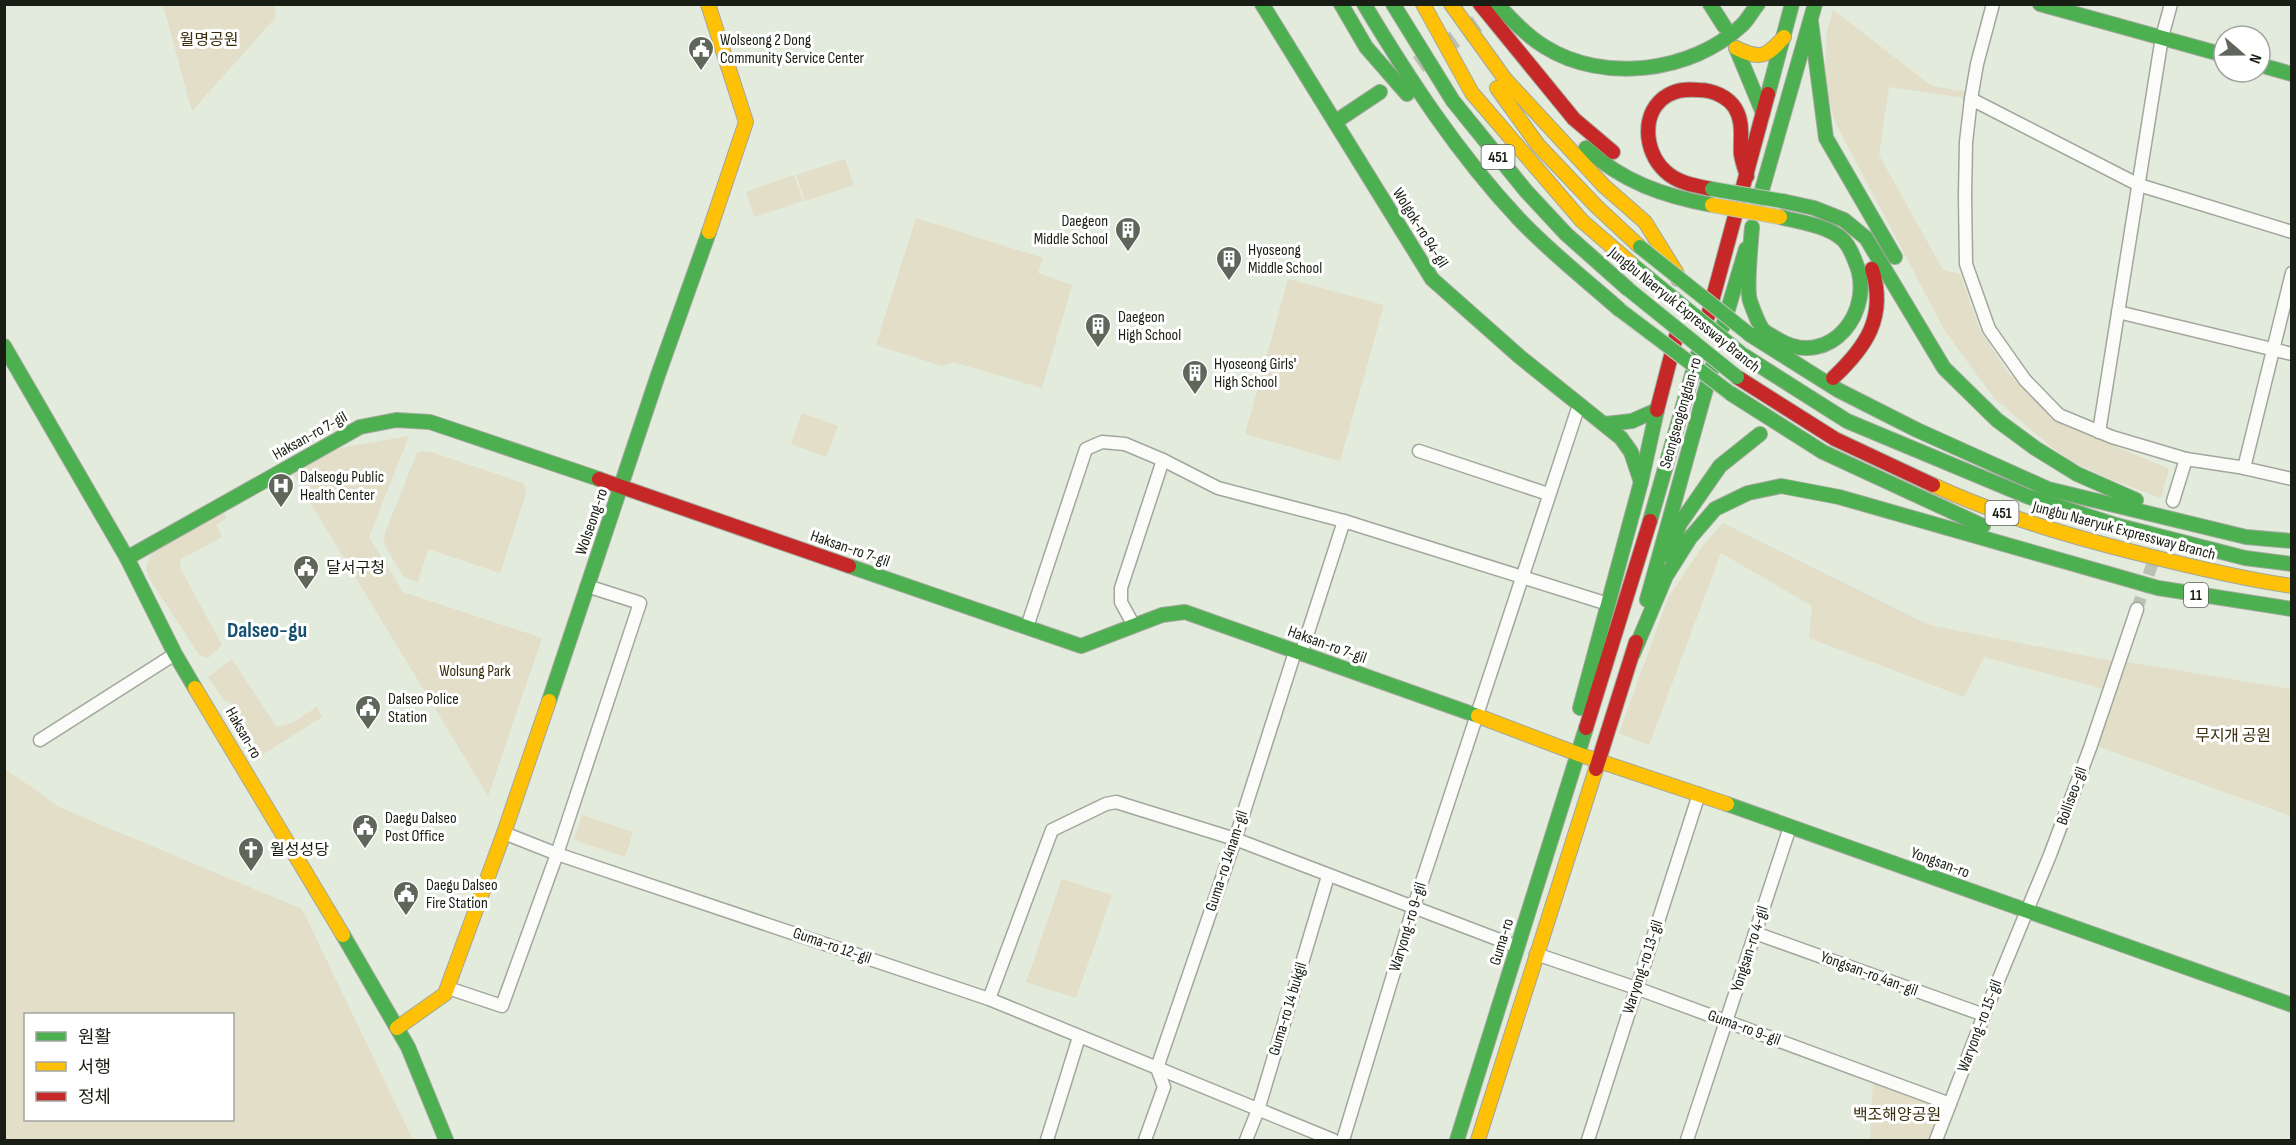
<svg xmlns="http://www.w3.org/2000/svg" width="2296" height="1145" font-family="'Sofia Sans Condensed','Noto Sans KR',sans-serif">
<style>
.green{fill:#e2dec7;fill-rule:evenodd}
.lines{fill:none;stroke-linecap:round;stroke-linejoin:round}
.street-tunnel{stroke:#bbc2b4;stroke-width:12;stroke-dasharray:12 6;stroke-linecap:butt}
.secondary-tunnel{stroke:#bbc2b4;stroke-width:18;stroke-dasharray:18 9;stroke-linecap:butt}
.street-casing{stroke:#a2a79c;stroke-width:15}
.fast-casing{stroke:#a2a79c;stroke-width:16}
.slow-casing{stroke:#a2a79c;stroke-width:16}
.jam-casing{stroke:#a2a79c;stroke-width:16}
.street{stroke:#fbfcfa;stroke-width:12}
.fast{stroke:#4caf50;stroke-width:14}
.slow{stroke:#ffc107;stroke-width:14}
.jam{stroke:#c62828;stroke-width:14}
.fast-bridge-casing{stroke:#c2c6bf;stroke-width:16;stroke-linecap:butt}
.slow-bridge-casing{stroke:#c2c6bf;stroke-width:16;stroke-linecap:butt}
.fast-bridge{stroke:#4caf50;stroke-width:14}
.slow-bridge{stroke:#ffc107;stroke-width:14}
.labels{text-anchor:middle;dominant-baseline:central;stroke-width:6;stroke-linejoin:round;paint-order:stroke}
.shield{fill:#fff;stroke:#5e625a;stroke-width:1.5}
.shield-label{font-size:15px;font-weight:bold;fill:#191e14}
.park-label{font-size:16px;fill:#3b2e0e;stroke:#fff}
.poi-label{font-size:16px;fill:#191e14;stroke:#fff;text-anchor:start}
.street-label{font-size:16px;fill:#191e14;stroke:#fff}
.district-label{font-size:22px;font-weight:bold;fill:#175172;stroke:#fff}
</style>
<rect width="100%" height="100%" fill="#e3ebdc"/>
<!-- green -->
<g class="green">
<path d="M163,5H274L276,17L192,111Z"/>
<path d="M1833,10L1932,86L1966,92L1965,98L1889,87L1879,155L1943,270L1960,274L1980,330L2009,374L2032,397L2058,418L2093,437L2169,469L2161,498L2110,479L2073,462L2049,445L1994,398L1945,331L1835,122L1824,81L1827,32Z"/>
<path d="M845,159L854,185L805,201L796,175Z"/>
<path d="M794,175L803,201L754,217L746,192Z"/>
<path d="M916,218L1043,258L1038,273L1072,285L1042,388L953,362L942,366L876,345Z"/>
<path d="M1288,279L1384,305L1340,461L1245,434Z"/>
<path d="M802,413L838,426L826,457L791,444Z"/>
<path d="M409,436L369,537L403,592L542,638L488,796L293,474L340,448Z"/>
<path d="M423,451L431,452L523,483L526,493L500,573L428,549L418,582L404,577L384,544L385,533L417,453Z"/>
<path d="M222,508L226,518L216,525L222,537L181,559L180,568L222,645L208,658L200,656L149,578L146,567L154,549Z"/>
<path d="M1723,523L1929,625L2112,661L2104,689L1984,657L1964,697L1809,638L1812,606L1721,553L1649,745L1619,733L1668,598L1704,544Z"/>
<path d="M232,659L276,726C289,728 305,714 317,707L322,717L262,755L232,704L224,700L208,677Z"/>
<path d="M2127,662L2291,689V816L2097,746Z"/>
<path d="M5,769L61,808L302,909L413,1140H5ZM26,1014H232V1120H26Z"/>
<path d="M582,815L633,832L625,857L574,840Z"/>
<path d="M1062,879L1112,895L1076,998L1026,982Z"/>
<path d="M1873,1080L1946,1106L1932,1140H1870Z"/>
</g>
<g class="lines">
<!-- street-tunnel -->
<path class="street-tunnel" d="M2137,609L2156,553"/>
<!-- secondary-tunnel -->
<path class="secondary-tunnel" d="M1396,80L1479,22"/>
<defs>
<g id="street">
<path d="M1993,4L1977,64L1971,99L1966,142L1965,196L1966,264L1989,329L2025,380L2059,415L2112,437L2186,459L2239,467L2292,479"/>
<path d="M1971,99L2139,185L2292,232"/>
<path d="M2118,312L2292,354"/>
<path d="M2099,432L2162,37L2171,4"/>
<path d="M1419,451L1548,494"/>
<path d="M2244,468L2292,273"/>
<path d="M2173,501L2186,459"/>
<path d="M1344,521L1608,604"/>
<path d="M1134,626L1121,602V588L1163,460"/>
<path d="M1027,627L1086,449L1102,442L1125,444L1163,460L1218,488L1344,521L1301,654"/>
<path d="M40,740L175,654"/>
<path d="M504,833L557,854L989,999L1333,1140"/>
<path d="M1755,933L1984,1015"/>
<path d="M1536,954L1636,988L1950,1104"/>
<path d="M448,988L502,1006L557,854L640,603L587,586"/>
<path d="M989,999L1052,830L1106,804L1116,802L1235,839L1518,947"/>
<path d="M1047,1140L1079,1037"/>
<path d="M1145,1140L1164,1087L1157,1068L1234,843L1295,652"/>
<path d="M1246,1140L1258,1110L1328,876"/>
<path d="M1343,1140L1414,906L1579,405"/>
<path d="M1588,1140L1699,794"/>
<path d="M1687,1140L1790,827"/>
<path d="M1936,1140L1984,1015L2050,855L2090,748L2137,609"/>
</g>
<g id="fast">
<path d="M1262,4L1432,279L1520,357L1621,438L1631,452L1641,482"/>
<path d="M1341,4L1366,47L1407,94"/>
<path d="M1364,4C1409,79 1458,154 1518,218C1550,252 1586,280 1620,310"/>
<path d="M1393,4L1453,101L1526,191L1566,234L1628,289"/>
<path d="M1497,4C1511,19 1527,36 1545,47C1603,83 1691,73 1741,26C1748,20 1752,11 1758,4"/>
<path d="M1710,4L1724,26"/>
<path d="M2040,4L2224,55"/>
<path d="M1811,22L1826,138L1895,257"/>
<path d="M1736,48L1763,113"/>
<path d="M2260,65L2292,74"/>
<path d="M1768,94L1792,4"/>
<path d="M1335,122L1380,92"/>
<path d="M1586,148C1622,182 1664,196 1712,205"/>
<path d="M1782,201L1814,208L1844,220L1866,238L1944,368L1997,420L2035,448L2077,474L2136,500"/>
<path d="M1756,211L1815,4"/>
<path d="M1752,227C1751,242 1746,289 1750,301C1753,309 1758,324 1763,330C1767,334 1774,337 1779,340C1830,370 1877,310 1855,261C1852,253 1848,243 1841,238C1825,225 1799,222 1780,217"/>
<path d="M1723,326L1746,249"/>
<path d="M1749,334L1838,390L1917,430L2048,489L2246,537L2292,541"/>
<path d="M4,346L127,558L175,654L195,688"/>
<path d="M1743,355L1847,421L2029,497L2116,525L2245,558L2292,564"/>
<path d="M1730,393L1823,452L1983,526"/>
<path d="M1605,424L1632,421L1657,410"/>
<path d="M1650,521L1698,354"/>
<path d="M1671,557L1679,525L1720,466L1760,434"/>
<path d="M127,558L360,427L396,420L430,422L599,479"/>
<path d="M849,566L1081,646L1162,615L1185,612L1478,716"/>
<path d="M1647,600L1712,367"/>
<path d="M1633,654L1666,576L1690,538L1715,509L1748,493L1781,486L1839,497L2158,588L2292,609"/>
<path d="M549,701L658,375L709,232"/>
<path d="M1580,708L1641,482L1657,410"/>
<path d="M1727,804L2292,1005"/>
<path d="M343,935L408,1047L446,1140"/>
<path d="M1457,1140L1586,728"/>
</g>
<g id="slow">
<path d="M708,4L746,122L709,232"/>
<path d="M1423,4L1472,93L1582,221L1633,265"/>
<path d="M1451,4L1505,79L1604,186L1645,222L1676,272L1678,279"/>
<path d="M1736,48C1761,60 1766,57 1784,37"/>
<path d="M1497,88L1538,145L1596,206L1640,247"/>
<path d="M1933,485C2002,517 2076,538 2149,556C2197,568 2243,579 2292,586"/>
<path d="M195,688L343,935"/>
<path d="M1478,716L1578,754L1727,804"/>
<path d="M397,1028L445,994L504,833L549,701"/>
<path d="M1478,1140L1596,769"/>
</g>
<g id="jam">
<path d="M1480,4L1574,119L1613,152"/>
<path d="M1712,189C1696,186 1677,183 1665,171C1644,152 1640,111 1668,95C1678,89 1688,89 1699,90C1713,90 1728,97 1735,108C1744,122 1740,139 1741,154C1742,162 1745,169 1747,176"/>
<path d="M1708,316L1768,94"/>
<path d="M1737,377L1835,439L1933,485"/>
<path d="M1833,378C1866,347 1887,317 1872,269"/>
<path d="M1657,410L1677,333"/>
<path d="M599,479L849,566"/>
<path d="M1586,728L1650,521"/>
<path d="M1596,769L1636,642"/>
</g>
</defs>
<!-- street casing -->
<use href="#street" class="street-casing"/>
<!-- fast casing -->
<use href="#fast" class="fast-casing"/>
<!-- slow casing -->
<use href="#slow" class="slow-casing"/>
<!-- jam casing -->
<use href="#jam" class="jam-casing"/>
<!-- street -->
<use href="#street" class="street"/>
<!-- fast -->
<use href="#fast" class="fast"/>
<!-- slow -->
<use href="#slow" class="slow"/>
<!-- jam -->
<use href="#jam" class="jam"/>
<defs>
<g id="fast-bridge">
<path d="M1712,189L1782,201"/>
<path d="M1640,247L1749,334"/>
<path d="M1633,265L1743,355"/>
<path d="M1628,289L1737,377"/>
<path d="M1620,310L1730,393"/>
</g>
<path id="slow-bridge" d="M1712,205L1780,217"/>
</defs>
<!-- fast-bridge casing -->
<use href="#fast-bridge" class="fast-bridge-casing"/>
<!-- slow-bridge casing -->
<use href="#slow-bridge" class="slow-bridge-casing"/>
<!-- fast-bridge -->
<use href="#fast-bridge" class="fast-bridge"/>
<!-- slow-bridge -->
<use href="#slow-bridge" class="slow-bridge"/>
</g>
<!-- icons -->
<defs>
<symbol id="civic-pin" viewBox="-11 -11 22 30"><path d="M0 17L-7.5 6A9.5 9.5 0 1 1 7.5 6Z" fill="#60665a" stroke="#fff"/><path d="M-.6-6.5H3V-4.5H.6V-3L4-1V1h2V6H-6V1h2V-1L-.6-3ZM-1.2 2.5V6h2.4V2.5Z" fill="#fff"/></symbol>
<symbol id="building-pin" viewBox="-11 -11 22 30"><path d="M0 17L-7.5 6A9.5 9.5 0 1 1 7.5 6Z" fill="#60665a" stroke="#fff"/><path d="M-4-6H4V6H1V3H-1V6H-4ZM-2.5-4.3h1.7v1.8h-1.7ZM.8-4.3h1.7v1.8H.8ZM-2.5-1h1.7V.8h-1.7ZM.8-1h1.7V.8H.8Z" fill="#fff"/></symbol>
<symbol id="hospital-pin" viewBox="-11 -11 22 30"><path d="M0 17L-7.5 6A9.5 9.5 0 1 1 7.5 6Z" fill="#60665a" stroke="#fff"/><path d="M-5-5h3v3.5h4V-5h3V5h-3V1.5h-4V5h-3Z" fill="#fff"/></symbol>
<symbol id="church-pin" viewBox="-11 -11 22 30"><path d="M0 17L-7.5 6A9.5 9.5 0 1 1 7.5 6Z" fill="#60665a" stroke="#fff"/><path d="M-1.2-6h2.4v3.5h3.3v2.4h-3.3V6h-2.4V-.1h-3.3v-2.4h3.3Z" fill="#fff"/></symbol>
</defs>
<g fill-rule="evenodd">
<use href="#civic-pin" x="686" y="34" width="30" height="40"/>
<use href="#building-pin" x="1113" y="215" width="30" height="40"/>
<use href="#building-pin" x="1214" y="244" width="30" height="40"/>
<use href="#building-pin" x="1083" y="311" width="30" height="40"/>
<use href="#building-pin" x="1180" y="358" width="30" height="40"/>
<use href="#hospital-pin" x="266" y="471" width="30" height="40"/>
<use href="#civic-pin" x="291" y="553" width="30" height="40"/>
<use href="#civic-pin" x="353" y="693" width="30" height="40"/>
<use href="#civic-pin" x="350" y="812" width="30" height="40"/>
<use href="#church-pin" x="236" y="835" width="30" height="40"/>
<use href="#civic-pin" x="391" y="879" width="30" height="40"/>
</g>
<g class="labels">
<!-- shield labels -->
<g class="shield">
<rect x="1481.5" y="145" width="33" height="24" rx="4.5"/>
<rect x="1985.5" y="501" width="33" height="24" rx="4.5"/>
<rect x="2184" y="583" width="24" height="24" rx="4.5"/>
</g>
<g class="shield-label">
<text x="1498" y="157">451</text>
<text x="2002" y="513">451</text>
<text x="2196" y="595">11</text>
</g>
<!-- park labels -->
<g class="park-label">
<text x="209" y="40">월명공원</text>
<text x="475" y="671">Wolsung Park</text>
<text x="2233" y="736">무지개 공원</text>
<text x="1897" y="1115">백조해양공원</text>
</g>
<!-- poi labels -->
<g class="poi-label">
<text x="720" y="40">Wolseong 2 Dong<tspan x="720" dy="18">Community Service Center</tspan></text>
<text x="1108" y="221" text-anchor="end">Daegeon<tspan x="1108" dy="18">Middle School</tspan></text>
<text x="1248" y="250">Hyoseong<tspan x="1248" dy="18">Middle School</tspan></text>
<text x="1118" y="317">Daegeon<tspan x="1118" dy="18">High School</tspan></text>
<text x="1214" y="364">Hyoseong Girls'<tspan x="1214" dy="18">High School</tspan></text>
<text x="300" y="477">Dalseogu Public<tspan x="300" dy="18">Health Center</tspan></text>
<text x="326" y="568">달서구청</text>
<text x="388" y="699">Dalseo Police<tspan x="388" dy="18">Station</tspan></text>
<text x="385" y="818">Daegu Dalseo<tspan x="385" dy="18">Post Office</tspan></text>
<text x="270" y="850">월성성당</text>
<text x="426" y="885">Daegu Dalseo<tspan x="426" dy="18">Fire Station</tspan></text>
</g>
<!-- street labels -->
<g class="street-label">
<text transform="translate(1420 228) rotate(58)">Wolgok-ro 94-gil</text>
<text transform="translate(1684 310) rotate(39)">Jungbu Naeryuk Expressway Branch</text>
<text transform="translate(1681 413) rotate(-74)">Seongseogongdan-ro</text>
<text transform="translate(310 436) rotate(-29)">Haksan-ro 7-gil</text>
<text transform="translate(592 522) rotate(-71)">Wolseong-ro</text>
<text transform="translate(2124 531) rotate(15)">Jungbu Naeryuk Expressway Branch</text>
<text transform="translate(850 549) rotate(19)">Haksan-ro 7-gil</text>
<text transform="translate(1327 645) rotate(20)">Haksan-ro 7-gil</text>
<text transform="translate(243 733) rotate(60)">Haksan-ro</text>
<text transform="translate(2072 796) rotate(-70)">Bolliseo-gil</text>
<text transform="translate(1227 861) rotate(-72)">Guma-ro 14nam-gil</text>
<text transform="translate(1940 863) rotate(20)">Yongsan-ro</text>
<text transform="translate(1408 927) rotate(-73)">Waryong-ro 9-gil</text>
<text transform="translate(1502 942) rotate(-73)">Guma-ro</text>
<text transform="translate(832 946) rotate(19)">Guma-ro 12-gil</text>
<text transform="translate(1750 949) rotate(-72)">Yongsan-ro 4-gil</text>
<text transform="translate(1643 967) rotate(-72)">Waryong-ro 13-gil</text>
<text transform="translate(1869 974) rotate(20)">Yongsan-ro 4an-gil</text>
<text transform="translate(1288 1009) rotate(-73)">Guma-ro 14 bukgil</text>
<text transform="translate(1980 1026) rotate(-69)">Waryong-ro 15-gil</text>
<text transform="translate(1744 1028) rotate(20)">Guma-ro 9-gil</text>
</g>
<!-- district labels -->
<g class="district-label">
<text x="267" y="630">Dalseo-gu</text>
</g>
</g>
<!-- border -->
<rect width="2296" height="1145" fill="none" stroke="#191e14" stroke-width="12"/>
<!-- legend -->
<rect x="24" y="1013" width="210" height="108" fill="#ffffff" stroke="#a3a5a1" stroke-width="1.5"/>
<rect x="36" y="1032" width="30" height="9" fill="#4caf50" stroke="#a3a5a1" stroke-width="1.5"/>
<text x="78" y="1043" font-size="18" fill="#191e14">원활</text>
<rect x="36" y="1062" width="30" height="9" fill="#ffc107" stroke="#a3a5a1" stroke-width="1.5"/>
<text x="78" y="1073" font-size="18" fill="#191e14">서행</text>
<rect x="36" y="1092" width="30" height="9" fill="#c62828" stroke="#a3a5a1" stroke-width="1.5"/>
<text x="78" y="1103" font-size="18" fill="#191e14">정체</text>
<!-- north arrow -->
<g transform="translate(2242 54) rotate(110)"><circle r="28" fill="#ffffff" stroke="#a3a5a1" stroke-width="1.5"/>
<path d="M0-4.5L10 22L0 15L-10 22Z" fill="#60665a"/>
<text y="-9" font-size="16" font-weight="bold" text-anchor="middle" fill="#191e14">N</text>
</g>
</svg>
